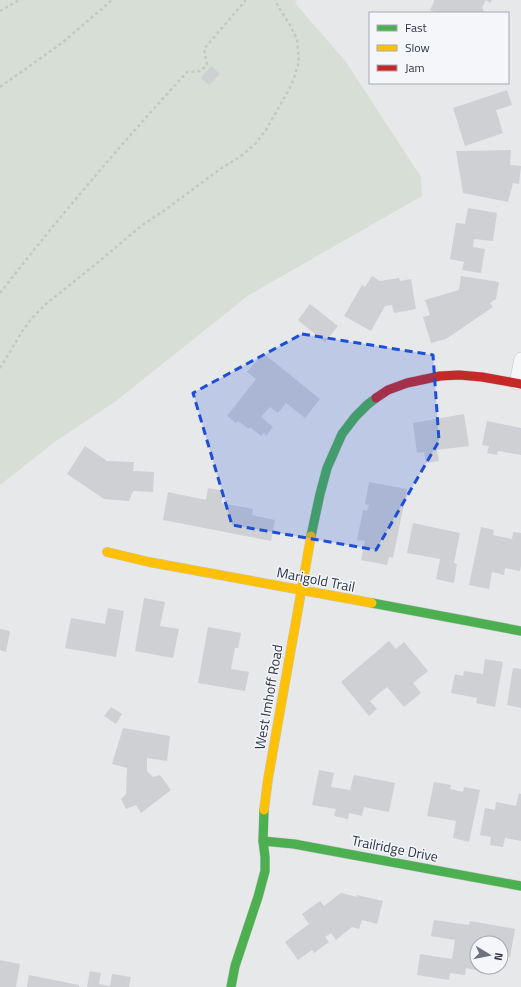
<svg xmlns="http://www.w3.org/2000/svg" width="521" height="987" font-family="'Titillium Web',sans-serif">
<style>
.green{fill:#d6ded6}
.building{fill:#ced0d3}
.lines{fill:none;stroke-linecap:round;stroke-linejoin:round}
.street-casing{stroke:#c4c6c8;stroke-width:14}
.fast-casing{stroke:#c4c6c8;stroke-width:10}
.slow-casing{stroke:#c4c6c8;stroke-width:10}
.jam-casing{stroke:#c4c6c8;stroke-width:10}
.path{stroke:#c5c6ca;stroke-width:2.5;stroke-dasharray:3 3;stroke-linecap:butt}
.street{stroke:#f5f6f7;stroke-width:13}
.fast{stroke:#4caf50;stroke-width:9}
.slow{stroke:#ffc107;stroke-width:9}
.jam{stroke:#c62828;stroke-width:9}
.marked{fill:#1d4ed8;fill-opacity:0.2;stroke:#1d4ed8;stroke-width:3;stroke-dasharray:8 5;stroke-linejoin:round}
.labels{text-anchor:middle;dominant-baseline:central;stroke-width:3;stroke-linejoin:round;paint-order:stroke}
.street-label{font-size:14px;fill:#2b3445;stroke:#f4f6f9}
</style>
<rect width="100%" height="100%" fill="#e6e8ea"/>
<!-- green -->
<path class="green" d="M0,0H297L295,3L346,62L421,177L422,196L249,295L116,401L53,443L0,485Z"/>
<!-- building -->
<g class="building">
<path d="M434,0H492L490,3L486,0L482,7L484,13H436L430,10L434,2Z"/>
<path d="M211,66L220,74L209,85L201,78Z"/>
<path d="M507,90L512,105L496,110L503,133L465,146L453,108Z"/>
<path d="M511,150L510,165L521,166L519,184L513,183L508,202L463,193L456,151Z"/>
<path d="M468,208L497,213L493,241L474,239L473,247L485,249L481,273L462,270L464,262L450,259L456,223L465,224Z"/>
<path d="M372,276L380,281L399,278L400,281L411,279L416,309L394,313L392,305L385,306L371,331L344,316L362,285L365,287Z"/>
<path d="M461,276L499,282L496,299L490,303L493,307L446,339L431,343L423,317L430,315L425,300L459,290Z"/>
<path d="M310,304L338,326L325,342L298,320Z"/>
<path d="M263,353L320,399L305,418L286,403L278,413L270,407L261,417L273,427L266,436L264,433L261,436L250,427L249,429L238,421L236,423L227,416L256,379L247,372Z"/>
<path d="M464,414L469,446L437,450L439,461L426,463L424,452L417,453L413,423Z"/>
<path d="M487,421L521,428V455L498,451L497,455L487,453L489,446L482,445Z"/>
<path d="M85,446L107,461L134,462L133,471L154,472L153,492L133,491L129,501L104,499L67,474Z"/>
<path d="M369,482L407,489L393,558L389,557L387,565L361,560L365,541L357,540L363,510L367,511L369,505L365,504Z"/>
<path d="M208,488L224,491L221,503L253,509L252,515L275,520L271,541L163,520L168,492L206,500Z"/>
<path d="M413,523L460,533L454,563L457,564L454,583L436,579L440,559L407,553Z"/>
<path d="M481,527L494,530L493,535L512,539L513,532L521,533V566L520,571L505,568L504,575L492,572L489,589L469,585Z"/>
<path d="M144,598L165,602L160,626L179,629L173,658L135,651Z"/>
<path d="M108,608L124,611L116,657L65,648L71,618L105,624Z"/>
<path d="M208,627L241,633L238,648H235L231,669L249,672L245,691L198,683Z"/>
<path d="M0,629L10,631L6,652L0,650Z"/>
<path d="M389,641L396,649L404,642L428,671L413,683L421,693L404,707L387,687L370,701L377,709L369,716L341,682Z"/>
<path d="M485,659L503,662L495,707L476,703L477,698L451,693L455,674L463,676L464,671L483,674Z"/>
<path d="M513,668L521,669V708L507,705Z"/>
<path d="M111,707L122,714L116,724L104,716Z"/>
<path d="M123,728L170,736L167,761L147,758V771L153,777L160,775L171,790L141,813L136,805L126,809L121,799L126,794L127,768L112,764Z"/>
<path d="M319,770L334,773L331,787L350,790L354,775L395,783L389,812L364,807L362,816L349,813L348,819L334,816L336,809L312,805Z"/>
<path d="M434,782L451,785L450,789L463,792L464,787L480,790L469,842L453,838L456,821L427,816Z"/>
<path d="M519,793L521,794V841L505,838L503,847L490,845L491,837L480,835L485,808L495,810L496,802L516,806Z"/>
<path d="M341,893L357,897V895L383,901L377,924L362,920L359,929L352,927L336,940L331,933L325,937L329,942L314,953L312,950L298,960L285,942L309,924L302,914L320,901L324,906Z"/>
<path d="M434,920L469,925L470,921L515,929L510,957L501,956V943H477V967H480V971L466,968L465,975L450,973L449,980L417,975L420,954L452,959L455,940L431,936Z"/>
<path d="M0,960L20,964L16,987H0Z"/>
<path d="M90,971L101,973L99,984L110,986L112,974L131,977L129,987H87Z"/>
<path d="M29,975L79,985V987H27Z"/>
</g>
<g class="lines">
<defs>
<path id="street" d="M516,383L521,359"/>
<g id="fast">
<path d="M311,536L320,494L327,468L342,434L355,417L367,405L376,398"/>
<path d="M372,603L521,631"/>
<path d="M263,841L294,844L521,886"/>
<path d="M231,987L235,966L258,897L265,871V857L263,841L264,810"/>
</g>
<g id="slow">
<path d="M107,552L149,562L372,603"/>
<path d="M264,810L268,779L311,536"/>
</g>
<path id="jam" d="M376,398L388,390L407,383L440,376L459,375L482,377L521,384"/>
</defs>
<!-- street casing -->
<use href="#street" class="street-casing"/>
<!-- fast casing -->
<use href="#fast" class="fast-casing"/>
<!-- slow casing -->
<use href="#slow" class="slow-casing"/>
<!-- jam casing -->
<use href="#jam" class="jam-casing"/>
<!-- path -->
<g class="path">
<path d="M0,11L19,0"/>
<path d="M0,87L62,43L112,0"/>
<path d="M0,293C59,217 122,143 187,72L201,71L207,64L204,49L245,1L244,0"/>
<path d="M0,368L23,330L32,318L46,304L102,259L141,226L165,210L223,167L240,157L255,144L266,130L292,84L299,62L297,39L290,25L279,8L275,0"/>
</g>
<!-- street -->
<use href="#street" class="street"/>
<!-- fast -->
<use href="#fast" class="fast"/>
<!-- slow -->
<use href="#slow" class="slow"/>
<!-- jam -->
<use href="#jam" class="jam"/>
</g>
<!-- marked area -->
<path class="marked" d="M302,334L433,355L439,441L376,550L232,525L193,393Z"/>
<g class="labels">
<!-- street labels -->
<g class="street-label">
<text transform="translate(316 579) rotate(11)">Marigold Trail</text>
<text transform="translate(268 697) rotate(-80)">West Imhoff Road</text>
<text transform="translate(395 848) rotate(11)">Trailridge Drive</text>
</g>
</g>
<!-- legend -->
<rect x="369" y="12" width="140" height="72" fill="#f4f6f9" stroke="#a4a8b1"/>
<rect x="377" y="25" width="20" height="6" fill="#4caf50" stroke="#a4a8b1"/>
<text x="405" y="32" font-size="12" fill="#2b3445">Fast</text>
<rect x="377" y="45" width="20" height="6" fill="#ffc107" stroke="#a4a8b1"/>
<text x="405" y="52" font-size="12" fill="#2b3445">Slow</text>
<rect x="377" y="65" width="20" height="6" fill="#c62828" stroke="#a4a8b1"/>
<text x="405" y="72" font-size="12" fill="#2b3445">Jam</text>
<!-- north arrow -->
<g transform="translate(489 955) rotate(100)"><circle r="19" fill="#f4f6f9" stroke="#a4a8b1"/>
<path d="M0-3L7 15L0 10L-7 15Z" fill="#6c737f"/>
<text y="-6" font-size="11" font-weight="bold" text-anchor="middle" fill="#2b3445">N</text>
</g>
</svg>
